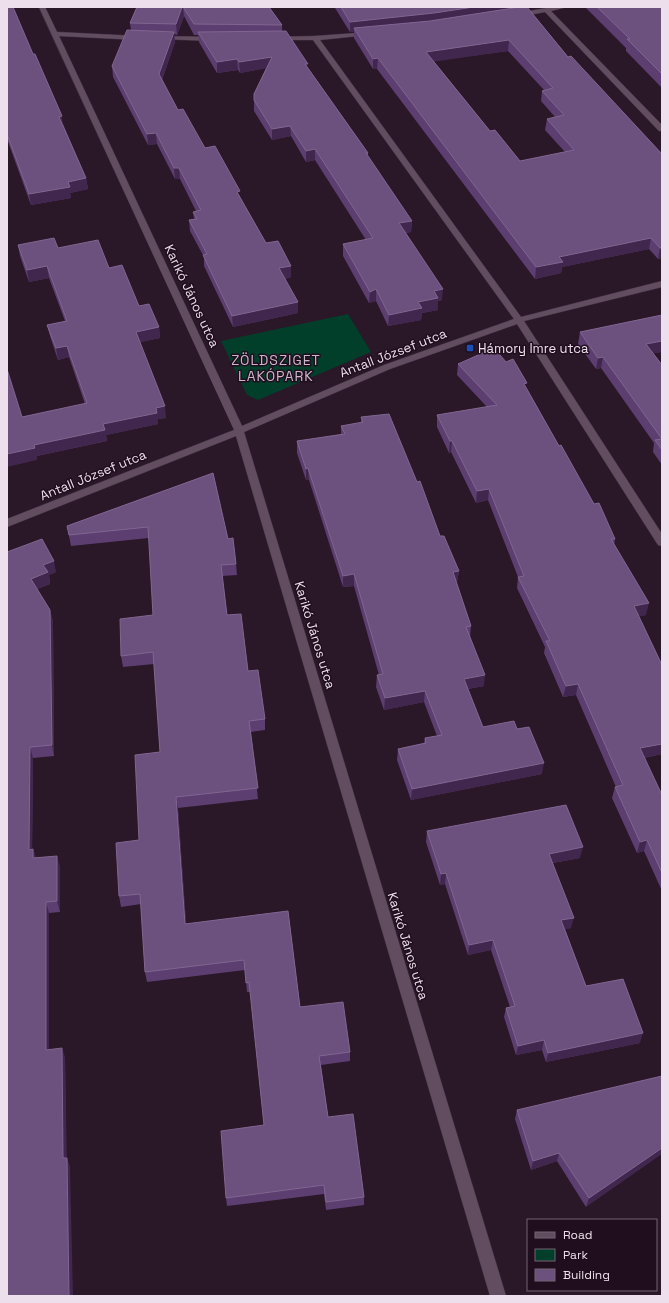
<svg xmlns="http://www.w3.org/2000/svg" width="669" height="1303" font-family="'Space Grotesk',sans-serif">
<style>
.green{fill:#023f2b}
.lines{fill:none;stroke-linecap:round;stroke-linejoin:round}
.minor-casing{stroke:#413441;stroke-width:1}
.minor{fill:#624d60;fill-rule:evenodd}
.wall{fill:#5c3e71;fill-rule:evenodd}
.shaded-wall{fill:#41274e}
.building{fill:#6c507e;stroke:#806690;fill-rule:evenodd}
.transit-dot{fill:#1a4fb4;stroke:#200e1f;stroke-width:1.5}
.labels{text-anchor:middle;dominant-baseline:central;stroke-width:3;stroke-linejoin:round;paint-order:stroke}
.street-label{font-size:13px;fill:#ede0ec;stroke:#200e1f}
.poi-label{font-size:13px;fill:#ede0ec;stroke:#200e1f;text-anchor:start}
.neighbourhood-label{font-size:14px;letter-spacing:1px;fill:#ceb5cb;stroke:#200e1f}
</style>
<rect width="100%" height="100%" fill="#2a1728"/>
<!-- green -->
<path class="green" d="M348,314L371,352L258,400L247,395L221,341Z"/>
<g class="lines">
<defs>
<g id="minor">
<path d="M39,7H45L57,32L138,36L141,38L138,40L59,36L242,426L384,365L514,319L313,40H277L275,39V37L315,36L370,32L371,33L368,35L320,40L521,317L662,281V287L524,321L662,534V546L658,545L517,324L390,369L244,432L506,1296H490L236,436L7,527V519L234,430Z"/>
<path d="M552,7H567L551,11L662,125V131H659L545,12L518,17L515,15L518,13Z"/>
<path d="M159,36L214,37L217,39L214,41L157,39V37Z"/>
</g>
</defs>
<!-- minor casing -->
<use href="#minor" class="minor-casing"/>
<!-- minor -->
<use href="#minor" class="minor"/>
</g>
<!-- wall -->
<g class="wall">
<path d="M7,7L63,124L86,178L88,189L70,193L71,198L31,205L7,139Z"/>
<path d="M137,7H269L282,25V31L368,153V157L412,221L411,232L406,233L442,300L438,301V310L422,313L421,320L388,326L376,301L369,303L343,256V244L366,240L315,160L306,162L291,136L272,140L254,111V94L266,68L240,73L238,70L217,73L199,42L198,35H194L184,16L177,35L174,34L175,42L162,80L178,110L240,197L266,243L291,266V277L285,279L298,302V313L233,327L204,266V257L190,231L189,220L194,219L193,212L196,211L180,179H175L157,144L148,145L113,77L112,66L131,30L130,23Z"/>
<path d="M335,7H527L568,57L662,154V258L658,259L649,249L562,267L561,273L535,279L377,69H373L354,38V32H350L335,8ZM508,51L544,90L542,91L541,101L555,117L547,119L545,130L565,152L520,161L490,131L433,61Z"/>
<path d="M585,7H662V88L626,51V48Z"/>
<path d="M18,245L58,248L109,268L139,306L159,327L160,338L140,342L166,418L158,419V424L106,435L107,441L37,456V460L22,417L85,404L69,357L58,360L50,336L47,325L65,321L49,278L29,282L20,256Z"/>
<path d="M662,315V352L653,353L662,365V465L653,452L654,443L601,368L596,369L578,344L580,332Z"/>
<path d="M458,364L526,387L559,446L615,539L614,545L646,615L638,616L662,754L644,758L662,795V891L644,851L637,853L612,798L615,787H616L576,695L563,697L544,653L545,647L517,588L518,577L488,500L476,503L451,452L449,453L437,427V415L487,407L457,375Z"/>
<path d="M361,417L417,482L440,536L459,571L457,582H456L471,626L470,637L484,686L468,689L483,727L517,729L542,774L411,800L397,760L398,749L424,743L425,738L437,736L424,702L384,710L376,687L377,675H379L354,586L343,587L309,480H306L297,453V441L341,434V426L361,423Z"/>
<path d="M213,473L228,539L236,564L237,575L222,576L227,615L248,671L265,719V730L251,732L258,799L178,808L186,924L288,911L300,1007L350,1052V1061L321,1065L328,1117L364,1197V1205L326,1210L324,1194L227,1206L226,1198L264,1125L250,992H247L245,970L147,982L145,972L141,904L121,907L119,896L139,840L160,752L154,664L123,667L121,656L153,615L149,538L71,546L67,526Z"/>
<path d="M7,552L56,572L49,575L50,584L37,589L50,610L53,622L54,756L33,758L32,850L33,849L36,858L60,866V912L49,913V1049L65,1057L66,1158L70,1167L7,1296Z"/>
<path d="M427,831L580,858L553,863L571,928L565,929L586,986L640,1043L546,1062L542,1050L516,1055L504,1017L506,1008L510,1007L491,950L468,955L445,884L440,885L426,842Z"/>
<path d="M662,1076L586,1207L557,1161L531,1170L515,1119L517,1110Z"/>
</g>
<!-- shaded-wall -->
<g class="shaded-wall">
<path d="M182,7H183L184,16L177,35L176,24Z"/>
<path d="M474,7H521V10L356,32L354,28V32H350V22Z"/>
<path d="M174,32L175,42L160,85L159,74Z"/>
<path d="M509,40L508,51L425,63L426,52Z"/>
<path d="M272,57V67L240,73L239,62Z"/>
<path d="M378,58L377,69H373V59Z"/>
<path d="M237,59L238,70L217,73V62Z"/>
<path d="M62,116L63,127L59,117Z"/>
<path d="M290,126L291,136L272,140V129Z"/>
<path d="M156,133L157,144L148,145L147,134Z"/>
<path d="M315,149V160L306,162V151Z"/>
<path d="M174,168H179L180,179H175Z"/>
<path d="M86,178L88,189L70,193L71,198L31,205L29,194L68,182Z"/>
<path d="M412,221L411,232L399,234V223Z"/>
<path d="M651,238L649,249L562,267L561,273L535,279L536,267L559,257Z"/>
<path d="M660,248H662V258L658,259Z"/>
<path d="M47,266L49,278L29,282L27,270Z"/>
<path d="M291,266V277L279,280V268Z"/>
<path d="M376,289V301L369,303L370,292Z"/>
<path d="M443,289L442,300L438,301V310L422,313L421,320L388,326L389,315L418,302L434,291Z"/>
<path d="M298,302V313L233,327L232,316Z"/>
<path d="M159,327L160,338L137,343L136,332Z"/>
<path d="M662,341V352L644,355L646,344Z"/>
<path d="M67,346L69,357L58,360L56,348Z"/>
<path d="M603,357L601,368L596,369L598,358Z"/>
<path d="M165,406L166,418L158,419V424L106,435L107,441L37,456V460L7,467V454L34,445L156,408Z"/>
<path d="M450,441H452L451,452L449,453Z"/>
<path d="M308,468L309,480H306V469Z"/>
<path d="M489,489L488,500L476,503L477,491Z"/>
<path d="M54,561L56,572L49,575L50,584L33,590L31,579L43,565Z"/>
<path d="M459,571L457,582L452,583L453,572Z"/>
<path d="M354,574V586L343,587V576Z"/>
<path d="M649,603L646,615L631,618L634,606Z"/>
<path d="M50,610L53,622L54,756L52,745Z"/>
<path d="M485,675L484,686L462,690L464,679Z"/>
<path d="M578,684L576,695L563,697L566,686Z"/>
<path d="M425,691L424,702L384,710L385,698Z"/>
<path d="M662,744V754L637,759L640,748Z"/>
<path d="M30,747L33,758L32,860L29,850Z"/>
<path d="M544,763L542,774L411,800L412,789Z"/>
<path d="M176,797L178,808L187,934L185,924Z"/>
<path d="M647,840L644,851L637,853L640,842Z"/>
<path d="M583,847L580,858L547,864L549,854Z"/>
<path d="M33,849L37,860L33,858Z"/>
<path d="M57,856L60,866V912L57,901Z"/>
<path d="M446,873L445,884L440,885L441,874Z"/>
<path d="M46,902L49,913V1059L46,1050Z"/>
<path d="M574,918L571,928L559,931L561,920Z"/>
<path d="M493,940L491,950L468,955L469,945Z"/>
<path d="M643,1033L640,1043L546,1062L548,1053Z"/>
<path d="M544,1040L542,1050L516,1055L518,1046Z"/>
<path d="M62,1048L65,1057L67,1167L63,1158Z"/>
<path d="M662,1148V1154L586,1207L589,1198Z"/>
<path d="M559,1153L557,1161L531,1170L533,1161Z"/>
<path d="M67,1158L70,1167L73,1296H69Z"/>
</g>
<!-- building -->
<g class="building">
<path d="M7,7H13L33,54H35L62,116L59,117L86,178L68,182L70,187L29,194L7,134Z"/>
<path d="M137,7H182L176,24L130,23Z"/>
<path d="M183,7H269L282,25L194,24Z"/>
<path d="M341,7H474L434,13L350,22Z"/>
<path d="M520,7H527L568,57L571,56L662,154V248H660L651,238L559,257L563,262L536,267L378,58L373,59L354,28L430,21ZM509,40L553,88L542,91L564,115L547,119L574,150L520,161L495,130L490,131L426,52Z"/>
<path d="M597,7H662V74L627,39H630Z"/>
<path d="M127,30L174,32L159,74L178,110L183,109L205,148L215,146L240,191L237,192L266,243L278,241L291,266L279,268L298,302L232,316L203,255L207,254L189,220L197,219L193,212L201,210L179,168H174L156,133L147,134L112,66Z"/>
<path d="M286,31L308,64H305L368,153H366L412,221L399,223L443,289L434,291L438,298L418,302L422,308L389,315L376,289L370,292L343,244L373,238L315,149L306,151L290,126L272,129L254,100V94L272,57L239,62L237,59L217,62L198,32Z"/>
<path d="M54,238L58,248L98,240L109,268L122,265L139,306L149,304L159,327L136,332L165,406L156,408L157,413L103,424L105,430L34,445L35,448L7,454V369L22,417L87,403L67,346L56,348L47,325L67,321L47,266L27,270L18,245Z"/>
<path d="M662,315V341L646,344L662,365V450L655,440L662,439L603,357L598,358L580,332Z"/>
<path d="M494,348L506,362L513,359L527,383L524,384L559,446L561,445L594,504L599,503L615,539H611L649,603L634,606L662,665V744L640,748L662,795V873L647,840L640,842L615,787L623,785L578,684L566,686L546,641H550L518,577L524,576L489,489L477,491L452,441H450L437,415L497,405L458,364Z"/>
<path d="M389,414L417,482L420,481L440,536H444L459,571L453,572L471,626L466,627L485,675L464,679L483,727L514,721L517,729L529,727L544,763L412,789L398,749L426,743L425,738L442,735L425,691L385,698L377,675L383,674L354,574L343,576L308,468L306,469L297,441L345,434L341,426L363,422L361,417Z"/>
<path d="M213,473L228,539L233,538L236,564L221,565L227,615L241,614L248,671L258,670L265,719L249,721L258,788L176,797L185,924L288,911L300,1007L343,1002L350,1052L319,1056L328,1117L353,1114L364,1197L326,1202L324,1185L226,1198L221,1131L264,1125L249,982L246,983L244,960L145,972L140,894L119,896L116,843L139,840L135,755L160,752L153,652L121,656L120,619L153,615L148,527L69,535L67,526Z"/>
<path d="M42,539L54,561L43,565L48,572L31,579L50,610L52,745L30,747L29,850L33,849V858L57,856V901L46,902V1050L62,1048L63,1158H67L69,1296H7V552Z"/>
<path d="M566,805L583,847L549,854L574,918L561,920L586,986L623,979L643,1033L548,1053L544,1040L518,1046L506,1008L515,1006L493,940L469,945L446,873L441,874L427,831Z"/>
<path d="M662,1076V1148L589,1198L559,1153L533,1161L517,1110Z"/>
</g>
<!-- markers -->
<rect class="transit-dot" x="466" y="344" width="8" height="8" rx="2"/>
<g class="labels">
<!-- street labels -->
<g class="street-label">
<text transform="translate(192 296) rotate(65)">Karikó János utca</text>
<text transform="translate(393 353) rotate(-21)">Antall József utca</text>
<text transform="translate(93 475) rotate(-22)">Antall József utca</text>
<text transform="translate(315 635) rotate(73)">Karikó János utca</text>
<text transform="translate(408 946) rotate(73)">Karikó János utca</text>
</g>
<!-- poi labels -->
<g class="poi-label">
<text x="478" y="348">Hámory Imre utca</text>
</g>
<!-- neighbourhood labels -->
<g class="neighbourhood-label">
<text x="276" y="360">ZÖLDSZIGET<tspan x="276" dy="16">LAKÓPARK</tspan></text>
</g>
</g>
<!-- border -->
<rect width="669" height="1303" fill="none" stroke="#ede0ec" stroke-width="16"/>
<!-- legend -->
<rect x="527" y="1219" width="130" height="72" fill="#200e1f" stroke="#726271"/>
<rect x="535" y="1232" width="20" height="6" fill="#624d60" stroke="#726271"/>
<text x="563" y="1239" font-size="12" fill="#ede0ec">Road</text>
<rect x="535" y="1249" width="20" height="12" fill="#023f2b" stroke="#726271"/>
<text x="563" y="1259" font-size="12" fill="#ede0ec">Park</text>
<rect x="535" y="1269" width="20" height="12" fill="#6c507e" stroke="#726271"/>
<text x="563" y="1279" font-size="12" fill="#ede0ec">Building</text>
</svg>
